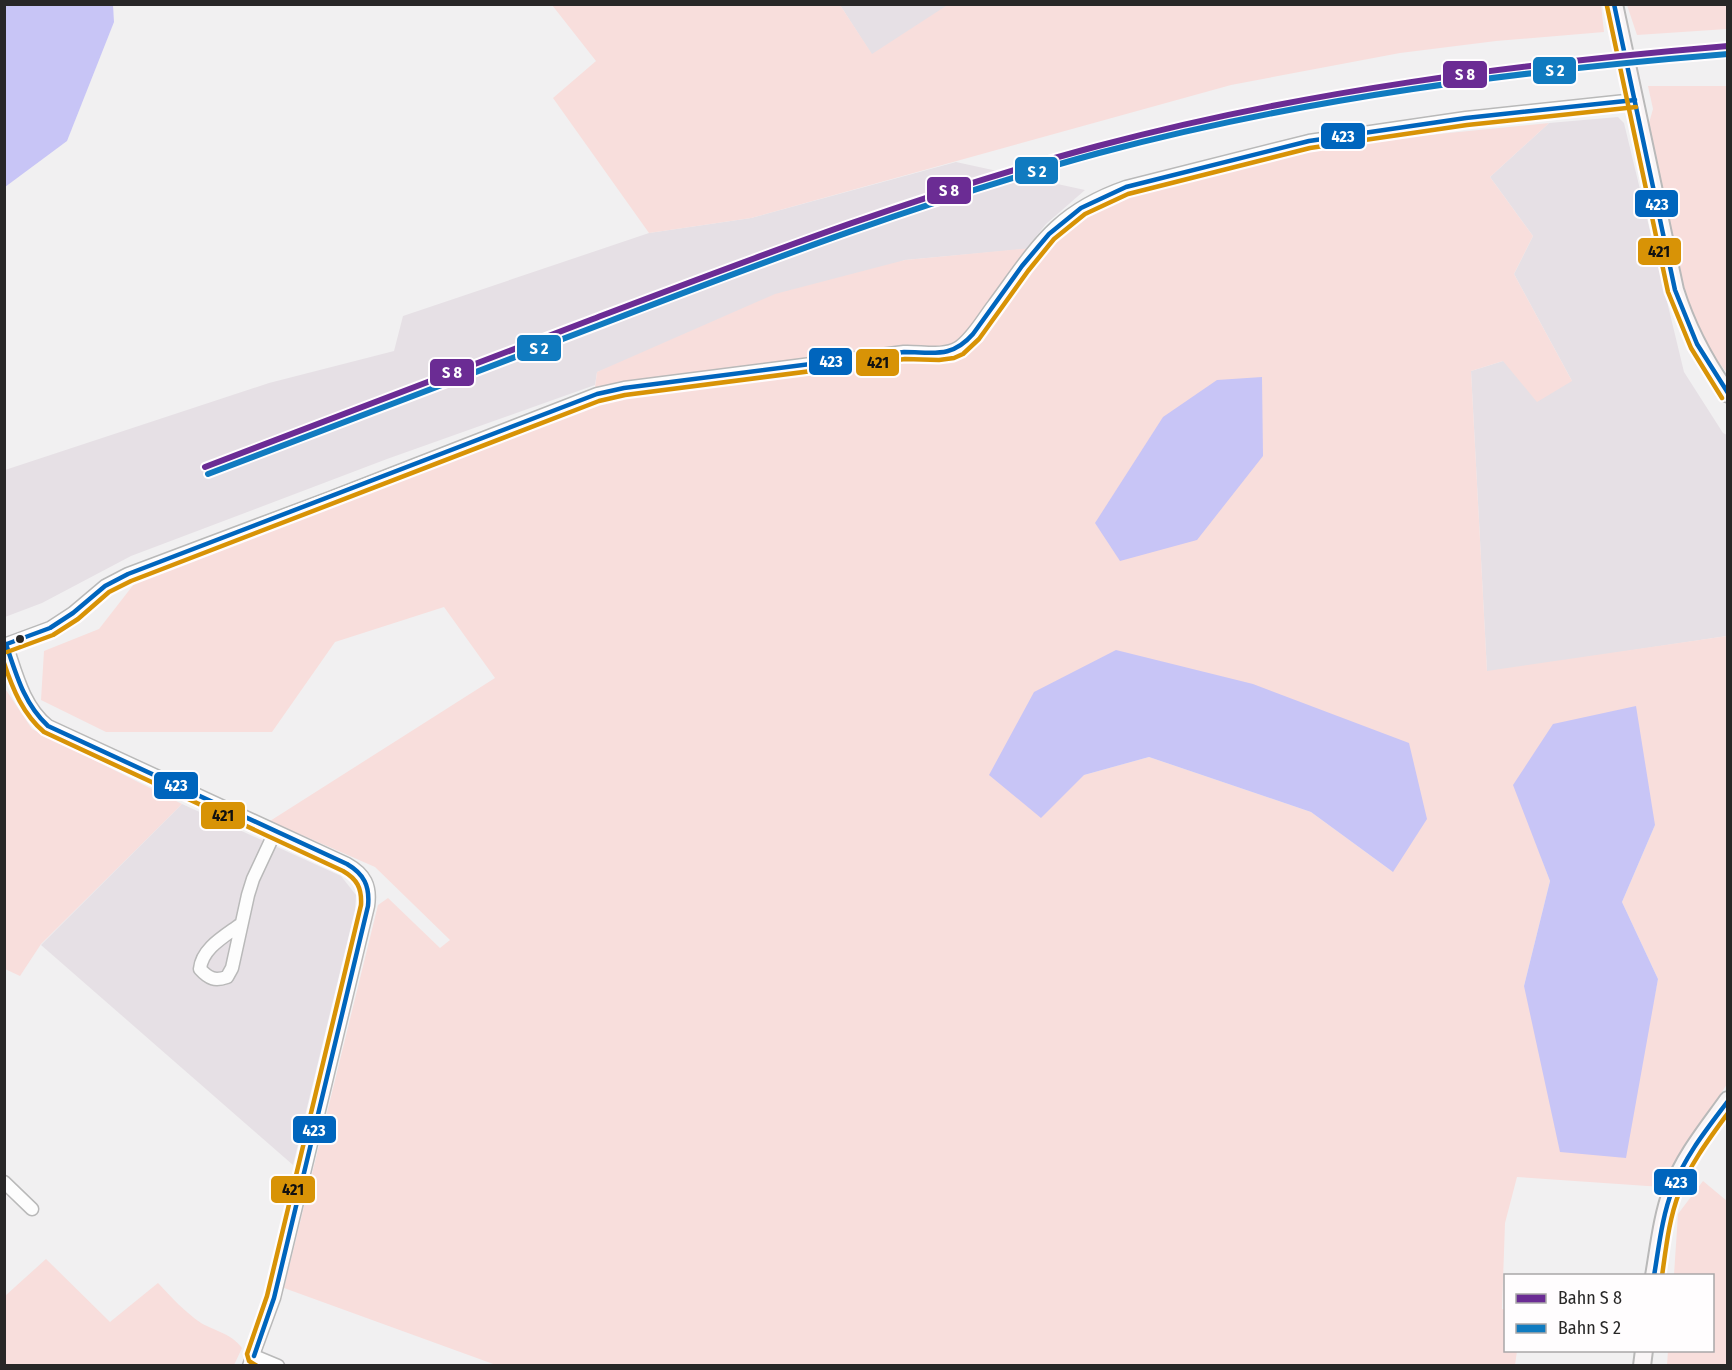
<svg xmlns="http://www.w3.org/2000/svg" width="1732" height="1370" font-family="'Fira Sans Condensed',sans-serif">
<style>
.built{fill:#e6e0e5}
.green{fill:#f8dedc;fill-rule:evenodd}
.water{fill:#c8c5f6}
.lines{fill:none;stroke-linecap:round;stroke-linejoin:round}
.street-casing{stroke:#b9b9b9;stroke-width:15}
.secondary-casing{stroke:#b9b9b9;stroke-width:20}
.street{stroke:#fdfdfd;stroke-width:12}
.secondary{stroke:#f9f5f6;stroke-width:16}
.bus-1-casing{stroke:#fffdfe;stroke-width:9}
.bus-2-casing{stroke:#fffdfe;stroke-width:9}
.bus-1{stroke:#0065bd;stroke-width:4.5}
.bus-2{stroke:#d89306;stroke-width:4.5}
.rail-1-casing{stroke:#fffdfe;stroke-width:10}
.rail-2-casing{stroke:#fffdfe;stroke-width:10}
.rail-1{stroke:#6b2c94;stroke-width:6}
.rail-2{stroke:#107bc0;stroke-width:6}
.bus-dot{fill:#282727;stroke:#fffdfe;stroke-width:2}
.line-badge{stroke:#fffdfe;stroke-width:2}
.badge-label{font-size:16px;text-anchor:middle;font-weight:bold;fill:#fff}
.pale-badge-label{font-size:16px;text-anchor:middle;font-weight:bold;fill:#111}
</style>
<rect width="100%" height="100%" fill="#f1f0f1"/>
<!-- built -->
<g class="built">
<path d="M840,5H949L872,55Z"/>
<path d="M1618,117L1624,123L1684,372L1723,433L1727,435V636L1487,672L1471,371L1503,361L1572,381L1514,274L1533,236L1490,177L1549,123Z"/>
<path d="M956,162L1085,190L1046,224L1026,249L905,260L597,372L595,385L387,459L131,556L42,603L5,617V470L269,383L394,351L403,316L649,233L751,218Z"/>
<path d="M182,804L341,876L356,895L355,910L293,1165L41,945Z"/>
</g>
<!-- green -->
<g class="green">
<path d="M949,4H1601L1604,32L1496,41L1400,53L1231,85L751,218L649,233L553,98L596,61L552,5H840L872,54Z"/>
<path d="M1627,5H1727V29L1637,35Z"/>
<path d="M1648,86H1727V373L1707,347L1690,314L1681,281L1649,123L1653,109Z"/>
<path d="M1549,123L1490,177L1533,236L1514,274L1572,381L1537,402L1503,361L1471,371L1487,671L1727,636V1084L1662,1187L1517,1177L1505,1223L1502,1309L1505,1310L1506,1350L1517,1351L1515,1365H496L284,1288L378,905L388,898L440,948L450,940L375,867L270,821L495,678L444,607L335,642L272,732H106L41,700L44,651L99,629L134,584L593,403L597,372L775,294L905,260L1043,247L1078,218L1115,199L1349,143ZM1253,684L1393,872L1311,812L1149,757L1084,775ZM1514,784L1655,825L1622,902L1658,979L1649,1023L1524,986L1550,881Z"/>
<path d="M4,687L32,729L182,804L41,944L20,976L5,969Z"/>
<path d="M1703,1181L1727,1201V1365H1667L1668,1351L1712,1350V1276L1674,1275L1678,1214Z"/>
<path d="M46,1259L110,1322L158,1283C171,1297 185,1312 201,1323C215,1331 232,1334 242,1348L234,1365H5V1296Z"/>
</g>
<!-- water -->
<g class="water">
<path d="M5,4L113,5L114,22L67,141L5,187Z"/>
<path d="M1262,377L1263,456L1197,540L1120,561L1095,523L1163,417L1217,380Z"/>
<path d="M1116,650L1253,684L1409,743L1427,819L1393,872L1311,812L1149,757L1084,775L1041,818L989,775L1034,692Z"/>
<path d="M1636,706L1655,825L1622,902L1658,979L1626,1158L1560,1152L1524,986L1550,881L1513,785L1553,724Z"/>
</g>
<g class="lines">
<defs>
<g id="street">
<path d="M6,644C16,673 23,706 48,726L347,864C365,874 371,886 368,906L274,1298L249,1366"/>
<path d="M4,645L50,628L73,613L105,586L128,574L330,498L597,394L624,388L904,352C920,351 943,357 958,348C972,339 983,319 993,306C1036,248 1054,212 1126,187L1309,141L1466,118L1635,100"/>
<path d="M241,924C225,936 202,948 200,969C209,979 215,981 227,977L232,968L248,895L253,879L275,832"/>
<path d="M4,1182L32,1209"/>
<path d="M254,1356L278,1366"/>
</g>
<g id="secondary">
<path d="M1614,4L1675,290C1687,328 1705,362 1728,394"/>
<path d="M1654,1276C1659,1247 1662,1217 1672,1190C1684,1157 1708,1128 1728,1100"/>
<path d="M1642,1366L1644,1350"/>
</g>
</defs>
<!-- street casing -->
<use href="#street" class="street-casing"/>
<!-- secondary casing -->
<use href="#secondary" class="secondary-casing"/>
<!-- street -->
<use href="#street" class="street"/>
<!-- secondary -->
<use href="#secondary" class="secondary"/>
<defs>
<g id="bus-1">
<path d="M1614,4L1675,290L1697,344L1728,393"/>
<path d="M6,644C16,674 24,704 48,726L347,864C364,874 370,886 368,906L274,1298L254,1356"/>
<path d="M4,645L50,628L73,613L105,586L128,574L597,394L624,388L904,352C933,352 951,359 973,334L1022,266L1049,234L1081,208L1126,187L1309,141L1466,118L1635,100"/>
<path d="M1654,1276C1659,1246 1662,1216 1673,1188C1685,1156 1707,1129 1728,1101"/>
</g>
<g id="bus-2">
<path d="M1607,6L1668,292L1691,348L1722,398"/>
<path d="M7,652L53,635L78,619L109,592L131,581L599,401L625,395L905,359L939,360L954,358L963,354L979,339L1028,271L1054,239L1085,214L1128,194L1310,148L1467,125L1636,107"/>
<path d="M4,663C13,690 23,714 44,732L343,871C357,879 362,888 361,905L267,1296L247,1354L249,1361L257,1366"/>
<path d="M1662,1276C1666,1248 1669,1219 1679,1193C1690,1164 1709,1139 1728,1113"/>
</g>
</defs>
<!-- bus-1 casing -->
<use href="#bus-1" class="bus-1-casing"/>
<!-- bus-2 casing -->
<use href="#bus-2" class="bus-2-casing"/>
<!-- bus-1 -->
<use href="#bus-1" class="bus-1"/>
<!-- bus-2 -->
<use href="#bus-2" class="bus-2"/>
<defs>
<path id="rail-1" d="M205,467C334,418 463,368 593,319C759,256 926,192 1098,146C1304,91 1515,64 1728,46"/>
<path id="rail-2" d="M208,474C339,424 471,374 602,324C766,261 930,199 1099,153C1305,98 1516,71 1728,54"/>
</defs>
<!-- rail-1 casing -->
<use href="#rail-1" class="rail-1-casing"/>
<!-- rail-2 casing -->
<use href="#rail-2" class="rail-2-casing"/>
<!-- rail-1 -->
<use href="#rail-1" class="rail-1"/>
<!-- rail-2 -->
<use href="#rail-2" class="rail-2"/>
</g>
<!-- markers -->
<circle class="bus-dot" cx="20" cy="639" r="5"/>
<g class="line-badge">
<rect x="1532" y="56" width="45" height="29" rx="6" fill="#107bc0"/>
<rect x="1442" y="60" width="46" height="29" rx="6" fill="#6b2c94"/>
<rect x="1320" y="122" width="46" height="28" rx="6" fill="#0065bd"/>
<rect x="1014" y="156" width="45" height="29" rx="6" fill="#107bc0"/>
<rect x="926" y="176" width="46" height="29" rx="6" fill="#6b2c94"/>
<rect x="1634" y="189" width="45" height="29" rx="6" fill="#0065bd"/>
<rect x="1637" y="237" width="45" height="29" rx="6" fill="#d89306"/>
<rect x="516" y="334" width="46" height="28" rx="6" fill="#107bc0"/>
<rect x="808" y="347" width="45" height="29" rx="6" fill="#0065bd"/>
<rect x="855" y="348" width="45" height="29" rx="6" fill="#d89306"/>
<rect x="429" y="358" width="46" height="29" rx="6" fill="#6b2c94"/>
<rect x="153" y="771" width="46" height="29" rx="6" fill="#0065bd"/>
<rect x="200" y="801" width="46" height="29" rx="6" fill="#d89306"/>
<rect x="292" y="1115" width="45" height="29" rx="6" fill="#0065bd"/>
<rect x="1653" y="1168" width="45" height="28" rx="6" fill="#0065bd"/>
<rect x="270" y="1175" width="46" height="29" rx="6" fill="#d89306"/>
</g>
<g class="badge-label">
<text x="1555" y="76">S 2</text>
<text x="1465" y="80">S 8</text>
<text x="1343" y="142">423</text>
<text x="1037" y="177">S 2</text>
<text x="949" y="196">S 8</text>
<text x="1657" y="210">423</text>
<text x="539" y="354">S 2</text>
<text x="831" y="367">423</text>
<text x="452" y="378">S 8</text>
<text x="176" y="791">423</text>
<text x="314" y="1136">423</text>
<text x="1676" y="1188">423</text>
</g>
<g class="pale-badge-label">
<text x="1659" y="257">421</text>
<text x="878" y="368">421</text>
<text x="223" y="821">421</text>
<text x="293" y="1195">421</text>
</g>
<!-- border -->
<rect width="1732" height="1370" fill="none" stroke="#282727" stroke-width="12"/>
<!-- legend -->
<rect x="1504" y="1274" width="210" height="78" fill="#fffdfe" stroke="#a9a7a8" stroke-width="1.5"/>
<rect x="1516" y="1294" width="30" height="9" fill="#6b2c94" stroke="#a9a7a8" stroke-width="1.5"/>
<text x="1558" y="1304" font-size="18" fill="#282727">Bahn S 8</text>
<rect x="1516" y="1324" width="30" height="9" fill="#107bc0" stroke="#a9a7a8" stroke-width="1.5"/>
<text x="1558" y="1334" font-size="18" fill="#282727">Bahn S 2</text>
</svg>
